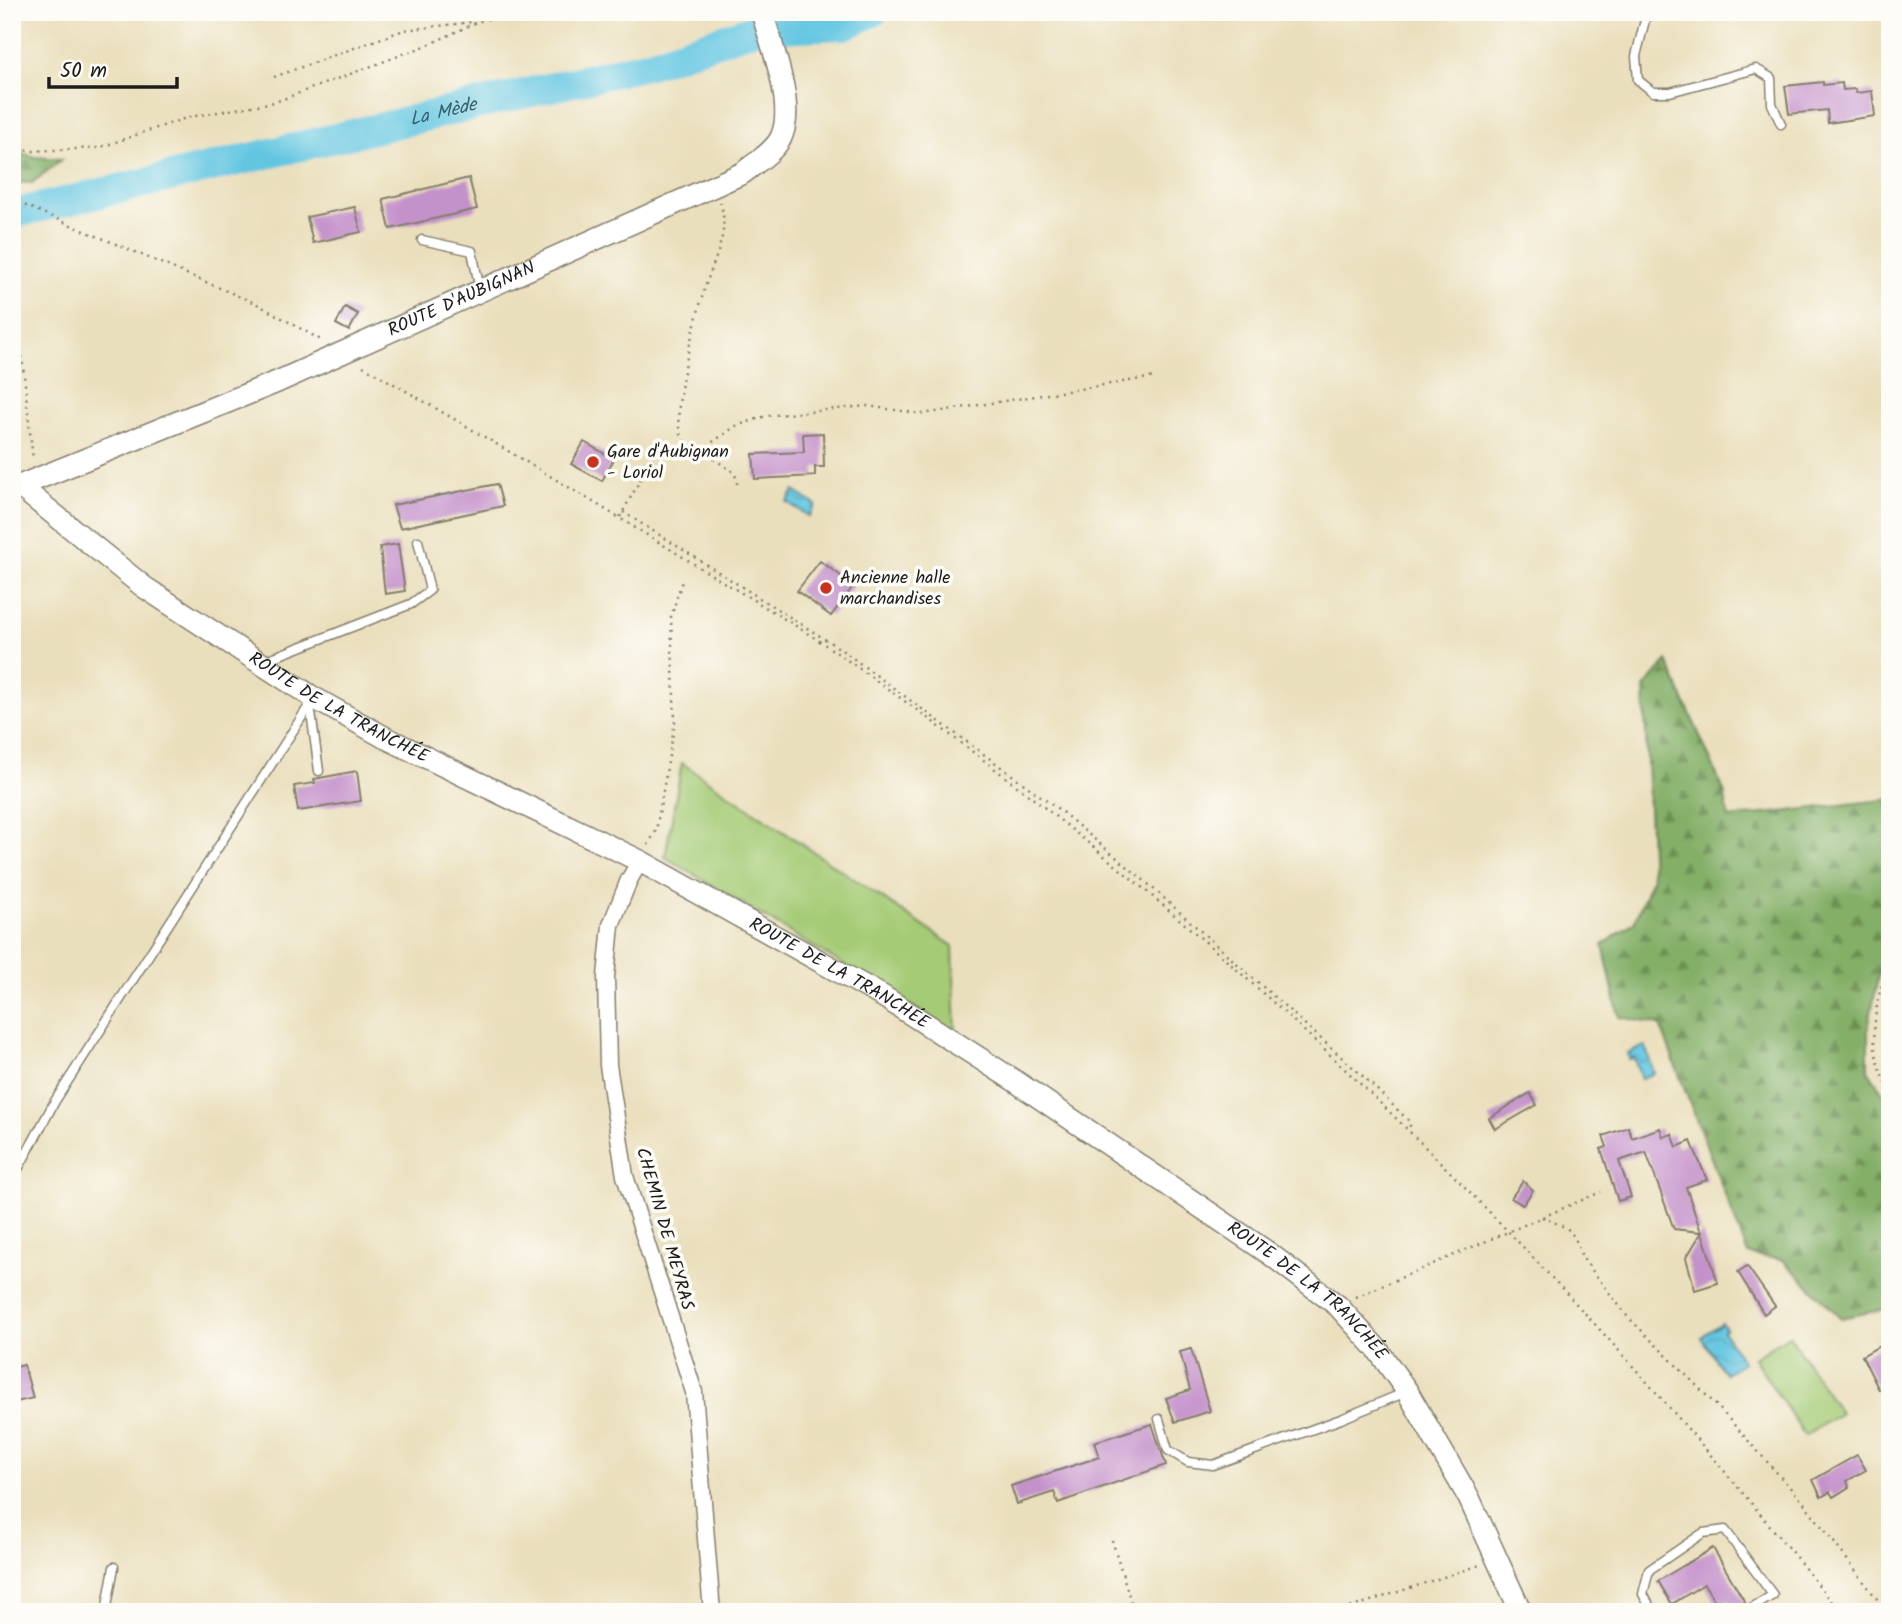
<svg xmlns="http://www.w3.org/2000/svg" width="1902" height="1624" font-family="Kalam,sans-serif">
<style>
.green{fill:#a4cb75;stroke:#607448;stroke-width:2}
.forest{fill:url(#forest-firs);stroke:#506641;stroke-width:2}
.water{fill:url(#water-waves);stroke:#40717e;stroke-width:2}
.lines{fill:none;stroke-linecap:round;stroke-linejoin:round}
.river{stroke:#63c6e1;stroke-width:30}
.building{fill:#c492cb}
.lane-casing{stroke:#837e6c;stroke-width:11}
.street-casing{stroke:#837e6c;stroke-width:19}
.secondary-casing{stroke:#837e6c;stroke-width:24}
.path{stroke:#837e6c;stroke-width:2.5;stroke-dasharray:2 5;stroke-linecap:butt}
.lane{stroke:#fff;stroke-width:8}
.street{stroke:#fff;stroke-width:16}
.secondary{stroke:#fff;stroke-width:21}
.poi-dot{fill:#c8321e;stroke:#fdfcf7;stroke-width:2.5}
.labels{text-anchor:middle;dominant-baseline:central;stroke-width:7;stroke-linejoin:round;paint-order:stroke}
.street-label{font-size:18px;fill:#1c1c1c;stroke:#fdfcf7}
.poi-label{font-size:18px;fill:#1c1c1c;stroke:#fdfcf7;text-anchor:start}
.water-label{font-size:19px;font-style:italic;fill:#38606b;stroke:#fdfcf7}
</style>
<defs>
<pattern id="forest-firs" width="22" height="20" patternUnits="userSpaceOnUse" patternTransform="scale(1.75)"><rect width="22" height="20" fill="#83af66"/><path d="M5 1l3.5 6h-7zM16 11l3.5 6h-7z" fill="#6a8e53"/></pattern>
<pattern id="water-waves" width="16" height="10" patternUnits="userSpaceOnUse" patternTransform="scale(1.75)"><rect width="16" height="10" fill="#63c6e1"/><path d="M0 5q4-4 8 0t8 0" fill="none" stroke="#55aac0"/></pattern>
</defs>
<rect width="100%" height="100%" fill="#fdfcf7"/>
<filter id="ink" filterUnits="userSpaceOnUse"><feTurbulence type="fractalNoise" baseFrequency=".0143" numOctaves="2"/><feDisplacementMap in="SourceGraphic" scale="14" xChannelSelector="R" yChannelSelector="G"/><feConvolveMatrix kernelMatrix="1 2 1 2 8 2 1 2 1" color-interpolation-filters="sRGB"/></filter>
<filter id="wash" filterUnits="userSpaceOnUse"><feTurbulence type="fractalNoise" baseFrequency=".00686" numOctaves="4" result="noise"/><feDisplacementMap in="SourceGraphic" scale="28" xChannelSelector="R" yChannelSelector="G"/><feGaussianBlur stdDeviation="1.57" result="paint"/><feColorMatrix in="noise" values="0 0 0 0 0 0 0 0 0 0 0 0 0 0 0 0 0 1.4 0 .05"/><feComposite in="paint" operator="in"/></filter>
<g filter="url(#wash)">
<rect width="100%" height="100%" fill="#eadfbc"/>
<!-- green -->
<g class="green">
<path d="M682,763L953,946L956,1033L665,857Z"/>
<path d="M1789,1335L1840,1413L1805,1436L1754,1358Z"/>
</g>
<!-- forest -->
<g class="forest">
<path d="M12,151L35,157L62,159L32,183L12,182Z"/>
<path d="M1667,661L1724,791L1729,818L1890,799V937L1885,942L1868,1028V1070L1890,1104V1308L1841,1318L1783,1260L1748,1254L1660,1025L1619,1017L1603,945L1634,922L1652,879L1644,688Z"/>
</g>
<!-- water -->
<g class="water">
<path d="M794,491L816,505L809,516L787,502Z"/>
<path d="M1645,1046L1654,1073L1641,1079L1634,1058L1629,1059L1628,1053Z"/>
<path d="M1722,1323L1726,1329L1723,1331L1743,1362L1725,1374L1701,1337Z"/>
</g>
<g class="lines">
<!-- river -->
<path class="river" id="s1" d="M12,214L650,64L753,29L844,25L873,12"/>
</g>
<g id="blocks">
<!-- building -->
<g class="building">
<path d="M1823,82V85L1842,83L1843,90L1855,89L1856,93L1872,91L1875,116L1828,123L1827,110L1789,114L1785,86Z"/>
<path d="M469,178L477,209L390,229L383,199Z"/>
<path d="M355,207L361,232L313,243L307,217Z"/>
<path d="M345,307L358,314L349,331L336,324Z"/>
<path d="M823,433L824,467H815V476L755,479L753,454L804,452L803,434Z"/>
<path d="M584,442L614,459L602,481L571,464Z"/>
<path d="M497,484L503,506L400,528L393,505Z"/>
<path d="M398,544L405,591L385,594L380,547Z"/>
<path d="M820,561L854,585L831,616L797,591Z"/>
<path d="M357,771L361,801L298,811L294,786L315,783L314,779Z"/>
<path d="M1530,1093L1537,1105L1495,1129L1489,1118Z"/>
<path d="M1628,1127L1632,1138L1660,1128L1663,1137L1672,1134L1677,1147L1691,1141L1707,1180L1686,1187L1701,1232L1674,1229L1646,1152L1619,1161L1631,1197L1618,1201L1601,1149L1607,1147L1603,1136Z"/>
<path d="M1523,1181L1533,1190L1523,1205L1511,1198Z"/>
<path d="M1702,1232L1718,1283L1695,1290L1686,1258Z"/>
<path d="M1747,1266L1775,1306L1764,1314L1738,1272Z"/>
<path d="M1890,1340V1384L1879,1390L1862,1356Z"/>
<path d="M1191,1349L1210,1411L1175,1422L1166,1398L1190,1390L1180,1352Z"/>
<path d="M24,1365L33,1398L12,1403V1368Z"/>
<path d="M1152,1424L1166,1465L1058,1503L1054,1492L1017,1504L1011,1486L1099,1457L1094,1442Z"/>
<path d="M1857,1455L1866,1470L1847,1481L1849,1487L1833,1497L1830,1492L1821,1497L1813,1480Z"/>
<path d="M1713,1548L1746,1604L1735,1611L1729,1600L1718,1606L1704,1584L1672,1604L1658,1581Z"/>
</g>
</g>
</g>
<g filter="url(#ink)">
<use href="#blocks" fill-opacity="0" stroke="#837e6c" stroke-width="2"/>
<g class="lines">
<defs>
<g id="lane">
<path d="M1647,12L1636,56L1638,80L1653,92H1670L1756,69L1771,78L1772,104L1781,124"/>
<path d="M422,240L472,251L480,290"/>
<path d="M264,661L411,604L430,590L418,541"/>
<path d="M310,705L319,771"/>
<path d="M12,1180L55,1101L314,698"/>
<path d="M1159,1419L1168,1450L1188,1462L1213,1465L1341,1419L1406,1392"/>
<path d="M106,1612L114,1567"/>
<path d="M1653,1612L1643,1594L1649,1570L1703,1533L1725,1530L1773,1595L1745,1612"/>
</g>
<path id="street" d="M640,861L629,880L611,925L606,977L608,1065L625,1176L694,1392L712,1612"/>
<g id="secondary">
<path id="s2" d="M19,486L144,587L314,698L384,737L640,861L884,997L1015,1081L1270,1254L1338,1306L1377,1349L1407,1391L1469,1498L1521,1612"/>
<path id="s3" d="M12,489L277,382L743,173C755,163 777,150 782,135C795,103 771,45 762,12"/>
</g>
</defs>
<!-- lane casing -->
<use href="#lane" class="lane-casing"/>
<!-- street casing -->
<use href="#street" class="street-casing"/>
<!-- secondary casing -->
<use href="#secondary" class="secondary-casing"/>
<!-- path -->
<g class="path">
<path d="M274,77L404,30L473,22"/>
<path d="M12,147L33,151L98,148L189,117L275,102L428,45L477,22L517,12"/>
<path d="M12,200L255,303L321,340"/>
<path d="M720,202C731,233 713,261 704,290C696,320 672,404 680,432C681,437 686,442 688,446L701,450L736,426L766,416L867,406L923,414L1154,377"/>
<path d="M12,308L20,337L33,460"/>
<path d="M363,366C479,433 593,501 707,572C751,599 797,625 840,655C1219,920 1553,1251 1840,1612"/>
<path d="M702,451L735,473L738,488"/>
<path d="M623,512L839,648L1057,808L1146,882L1367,1080L1410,1122V1132"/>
<path d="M620,517L656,451"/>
<path d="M648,845L656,831L675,722L671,617L682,581"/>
<path d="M1890,959C1875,1000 1864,1051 1890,1089"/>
<path d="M1542,1217L1567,1228L1575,1238L1582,1257L1627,1316L1719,1408L1804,1503L1887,1612"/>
<path d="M1356,1297L1601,1192"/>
<path d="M1112,1540L1134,1612"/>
<path d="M1337,1612L1480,1565"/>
</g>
<!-- lane -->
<use href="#lane" class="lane"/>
<!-- street -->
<use href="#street" class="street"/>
<!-- secondary -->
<use href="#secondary" class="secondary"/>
</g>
</g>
<!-- markers -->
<g class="poi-dot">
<circle cx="593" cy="462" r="7"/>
<circle cx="826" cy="588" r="7"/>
</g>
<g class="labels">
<!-- street labels -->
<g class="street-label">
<text stroke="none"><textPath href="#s3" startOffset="488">ROUTE D'AUBIGNAN</textPath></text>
<text stroke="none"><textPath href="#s2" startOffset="390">ROUTE DE LA TRANCHÉE</textPath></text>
<text stroke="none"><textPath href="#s2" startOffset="957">ROUTE DE LA TRANCHÉE</textPath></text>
<text transform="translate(664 1229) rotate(74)">CHEMIN DE MEYRAS</text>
<text stroke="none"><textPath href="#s2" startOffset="1524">ROUTE DE LA TRANCHÉE</textPath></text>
</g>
<!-- poi labels -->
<g class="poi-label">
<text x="607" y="452">Gare d'Aubignan<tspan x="607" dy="21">- Loriol</tspan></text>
<text x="840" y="578">Ancienne halle<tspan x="840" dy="21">marchandises</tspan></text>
</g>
<!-- water labels -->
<g class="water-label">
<text stroke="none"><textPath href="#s1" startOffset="443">La Mède</textPath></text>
</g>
</g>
<!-- margin -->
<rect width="1902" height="1624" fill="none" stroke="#fdfcf7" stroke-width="42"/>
<!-- scale -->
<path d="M49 77v10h128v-10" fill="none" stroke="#1c1c1c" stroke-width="3.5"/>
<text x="60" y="77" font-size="21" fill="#1c1c1c" stroke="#fdfcf7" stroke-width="5" paint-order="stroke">50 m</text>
</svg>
